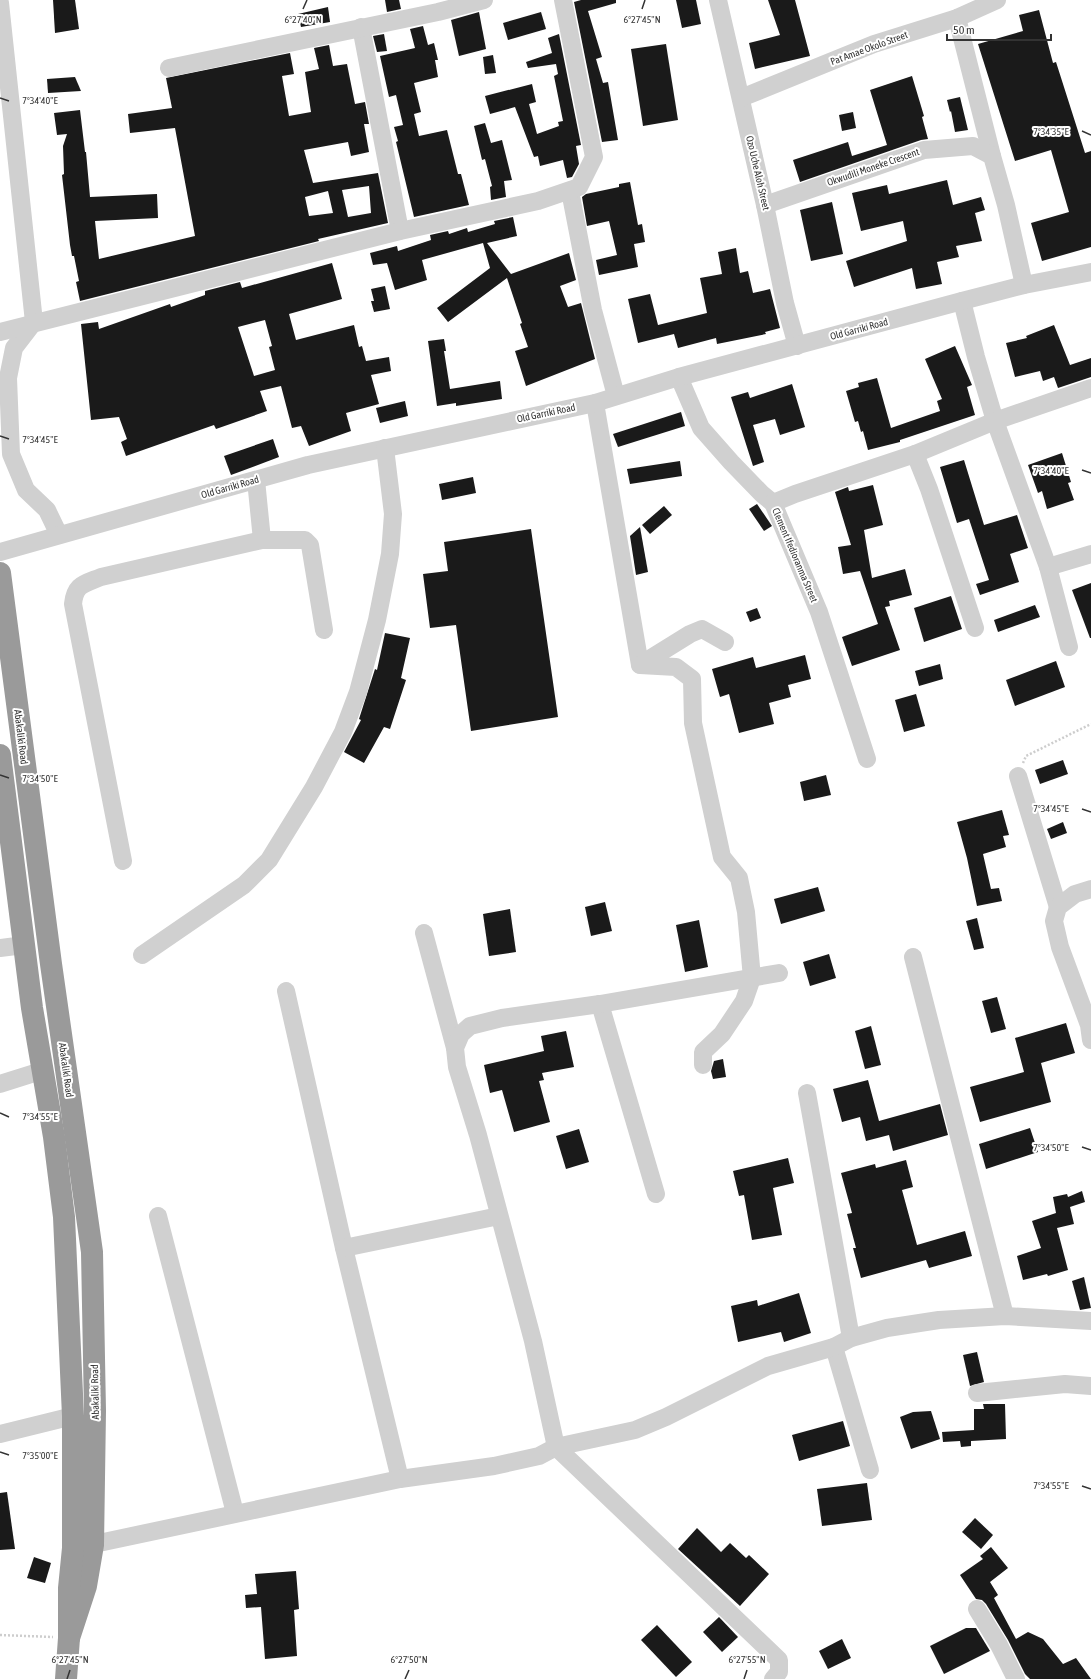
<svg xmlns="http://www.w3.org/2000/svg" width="1091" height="1679" font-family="'Asap Condensed',sans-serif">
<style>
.building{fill:#1a1a1a;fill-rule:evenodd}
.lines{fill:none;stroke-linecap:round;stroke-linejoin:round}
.path{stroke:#cdcdcd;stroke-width:2.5;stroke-dasharray:2 2;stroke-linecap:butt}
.minor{stroke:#d0d0d0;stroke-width:18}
.highway{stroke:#9a9a9a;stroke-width:22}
.ticks{fill:none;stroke:#333;stroke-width:1.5}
.labels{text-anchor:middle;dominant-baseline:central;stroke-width:4;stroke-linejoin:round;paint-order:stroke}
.street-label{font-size:10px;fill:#333;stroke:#fff}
.ticks-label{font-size:10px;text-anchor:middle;fill:#333;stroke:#fff;stroke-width:4;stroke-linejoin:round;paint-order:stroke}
</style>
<rect width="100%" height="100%" fill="#fff"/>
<!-- building -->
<g class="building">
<path d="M53,0H75L79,29L55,33Z"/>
<path d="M385,0H399L401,9L387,12Z"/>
<path d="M581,0H616V3L588,11L602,57L596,59L603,83L608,82L618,140L602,142L574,2Z"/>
<path d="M676,0H696L701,24L682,28Z"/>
<path d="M768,0H795L810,56L755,69L749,43L780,35Z"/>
<path d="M328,7L330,22L301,27L298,14Z"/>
<path d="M1039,10L1053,63L1056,62L1085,153L1091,151V247L1042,261L1031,223L1069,212L1051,150L1015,161L978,44L1023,31L1019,15Z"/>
<path d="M479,12L486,49L459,56L451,20Z"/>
<path d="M541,12L546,29L508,40L503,23Z"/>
<path d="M423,26L428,45L434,43L438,60H435L438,77L414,83L421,112L414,114L419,136L447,130L458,174H461L469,205L414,217L396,142L398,141L394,127L403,125L396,95L389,97L380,56L415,48L410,29Z"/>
<path d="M384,34L387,51L377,52L373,36Z"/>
<path d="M559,34L581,145L576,146L579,164L572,177L567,178L563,160L540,166L538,156L534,157L515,107L490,114L485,96L532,84L536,102L529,104L537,134L559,126L558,122L563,121L554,76L558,74L556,64L528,68L526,62L552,53L548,38Z"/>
<path d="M666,44L678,120L643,126L631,49Z"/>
<path d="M329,45L333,66L347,64L355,104L365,102L369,124H364L369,152L351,156L348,142L304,150L313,183L378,173L388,223L318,239L319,241L80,301L76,282L79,281L74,256H72L70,245L62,175L64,174L63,146L67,134L57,135L54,113L80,110L85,152H86L90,197L157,194L158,218L95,221L99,259L195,236L175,128L130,133L128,114L172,108L166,78L290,53L294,74L282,76L289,116L311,112L305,72L319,69L314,48ZM369,186L371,213L348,217L342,190ZM328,191L333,213L309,216L305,197Z"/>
<path d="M493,55L496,73L485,74L483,57Z"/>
<path d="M912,76L924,116L922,117L928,139L921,140L800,182L793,160L848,142L852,156L887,145L870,90Z"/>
<path d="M75,77L81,91L48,93L47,79Z"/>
<path d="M960,97L968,130L955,132L951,111L950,112L947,100Z"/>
<path d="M853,112L856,128L842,131L839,115Z"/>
<path d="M485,123L491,143L502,140L512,180L504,181L506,197L491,200L490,187L492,186L485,159L482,160L474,126Z"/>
<path d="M947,180L953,205L981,197L985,210L975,213L982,241L956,246L959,257L937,262L942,284L916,289L912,268L854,287L846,261L907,241L903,221L861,231L852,193L887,185L889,194Z"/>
<path d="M630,182L638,225L642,224L645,242L634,244L638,267L599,275L596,260L617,255L609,221L587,226L582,197L586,194L619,187V184Z"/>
<path d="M832,202L843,254L811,261L800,210Z"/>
<path d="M513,217L517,236L487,243L511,274L569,253L576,280L560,286L568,307L581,303L595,359L526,386L515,351L528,347L520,324L522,323L507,278L448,322L437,308L490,268L483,243L422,260L427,280L395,290L387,263L373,265L370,253L397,246L398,251L431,240L430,235L448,231L449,234L467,228L468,232L495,224L494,221Z"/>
<path d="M736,248L740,273L748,271L753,293L770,289L780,328L765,332L766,334L717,344L716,338L678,348L674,334L638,343L628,299L650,294L658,325L707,313L700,278L722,274L718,252Z"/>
<path d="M332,263L342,299L289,314L296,340L354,325L359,347L362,346L366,361L389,357L391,371L371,375L379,404L346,413L351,431L309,446L301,426L292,428L281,386L260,391L267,411L216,429L214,425L126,456L121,442L127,439L119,417L91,420L81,324L98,322L99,329L170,304L171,307L205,295V291L240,282L242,288ZM265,320L272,346L269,347L275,370L254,376L238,327Z"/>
<path d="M385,286L390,309L374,312L371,301H374L371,289Z"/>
<path d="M1054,325L1070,365L1091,358V377L1058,388L1054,377L1043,381L1040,371L1015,377L1006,343L1027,338L1026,336Z"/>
<path d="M444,339L446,351H444L450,389L500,381L502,399L456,406V403L437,406L428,341Z"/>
<path d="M955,346L972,385L967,387L975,415L900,440V442L868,450L863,431L861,432L858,421L855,422L846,391L859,387L858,383L877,378L891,428L940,411L937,401L942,399L925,359Z"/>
<path d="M792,384L805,427L780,435L775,419L753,425L764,462L753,466L731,397L748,392L750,398Z"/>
<path d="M405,401L408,416L380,423L376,408Z"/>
<path d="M681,412L685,426L618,447L613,434Z"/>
<path d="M273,439L279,457L231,475L224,456Z"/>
<path d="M1062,453L1071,482L1068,483L1074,500L1047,509L1042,491L1038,493L1028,465Z"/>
<path d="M964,460L984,525L1017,515L1028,548L1010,554L1019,582L980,595L976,584L989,580L969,519L957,523L940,467Z"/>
<path d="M680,461L682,476L630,484L627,469Z"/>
<path d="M473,477L476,493L442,500L439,484Z"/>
<path d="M873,485L883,525L864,530L872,578L905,569L912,595L889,601L890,606L885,607L900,650L852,666L842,637L878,624L860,571L843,574L838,547L851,545L835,492L848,487L849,491Z"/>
<path d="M757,504L772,526L764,531L749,509Z"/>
<path d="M664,506L672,515L650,534L642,525Z"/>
<path d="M640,527L648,572L636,575L630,536Z"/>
<path d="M531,529L558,717L471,731L456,625L430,628L423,574L448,571L444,542Z"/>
<path d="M1091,583V638H1090L1072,590Z"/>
<path d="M951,596L962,629L924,642L914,608Z"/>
<path d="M1035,605L1040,617L998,632L994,620Z"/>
<path d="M757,608L761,618L750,622L746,612Z"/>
<path d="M385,633L410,638L401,678L406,680L390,729L384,727L364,763L344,752L361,720L359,719L375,669L377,670Z"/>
<path d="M805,655L811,679L788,685L791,697L769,703L774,724L739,733L729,694L720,697L712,669L753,657L756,668Z"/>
<path d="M1056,661L1065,687L1015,706L1006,680Z"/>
<path d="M940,664L943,679L919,686L915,671Z"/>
<path d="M916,694L925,726L904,732L895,700Z"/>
<path d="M1063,760L1068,774L1040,784L1035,770Z"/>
<path d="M826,775L831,795L804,801L800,782Z"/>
<path d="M1002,810L1009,835L1003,836L1006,847L983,854L991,889L999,888L1002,901L977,906L967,858L957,822Z"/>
<path d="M1063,822L1067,833L1051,839L1047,829Z"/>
<path d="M818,887L825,911L781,924L774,899Z"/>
<path d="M605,902L612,931L591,936L585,907Z"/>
<path d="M510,909L516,952L489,956L483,914Z"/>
<path d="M977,918L984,948L974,950L966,921Z"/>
<path d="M699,920L708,967L685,972L676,925Z"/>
<path d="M829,954L836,978L810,986L803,962Z"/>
<path d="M997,997L1006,1029L991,1033L982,1001Z"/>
<path d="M1066,1023L1075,1053L1041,1063L1051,1102L980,1122L970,1087L1024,1072L1015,1038Z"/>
<path d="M871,1026L881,1065L865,1069L855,1031Z"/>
<path d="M566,1031L574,1067L542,1073L544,1080L539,1081L550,1122L514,1132L502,1090L490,1093L484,1065L544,1051L541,1036Z"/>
<path d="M723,1059L726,1077L713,1079L711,1071L714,1061Z"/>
<path d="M868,1080L879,1121L940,1104L948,1135L893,1151L889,1135L866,1141L860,1117L842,1122L833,1089Z"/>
<path d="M1030,1128L1038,1152L986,1169L979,1144Z"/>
<path d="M579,1129L589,1162L566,1169L556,1136Z"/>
<path d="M788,1158L794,1183L773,1188L782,1235L752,1240L744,1195L739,1196L733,1171Z"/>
<path d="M906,1160L913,1187L902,1190L917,1245L965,1231L972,1256L929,1268L926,1260L861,1278L853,1248H856L847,1214L852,1213L841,1173L875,1164L876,1168Z"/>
<path d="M1082,1191L1085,1202L1070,1207L1074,1224L1057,1228L1068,1270L1048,1276L1047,1274L1023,1280L1017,1256L1041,1248L1032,1221L1056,1213L1053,1197L1067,1194L1068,1197Z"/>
<path d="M1084,1277L1091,1308L1080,1310L1072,1281Z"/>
<path d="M799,1293L811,1333L784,1342L781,1332L738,1342L731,1306L757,1300L758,1306Z"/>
<path d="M977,1352L984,1382L970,1386L963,1355Z"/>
<path d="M983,1404H1005L1006,1439L971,1441V1446L961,1447L960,1441L943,1442L942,1432L974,1430V1409H984Z"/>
<path d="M931,1411L940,1439L911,1449L900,1417L913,1412Z"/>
<path d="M843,1421L850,1446L799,1461L792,1435Z"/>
<path d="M867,1483L872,1520L822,1526L817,1489Z"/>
<path d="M7,1492L15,1549L0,1550V1493Z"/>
<path d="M975,1518L993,1535L981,1549L962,1532Z"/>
<path d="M697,1528L721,1552L730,1543L746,1558L749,1555L769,1574L740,1606L678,1549Z"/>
<path d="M991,1547L1008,1568L990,1582L998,1595L994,1598L1016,1639L1028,1632L1043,1639L1063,1664L1076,1658L1091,1679H1030L1025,1674L1008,1640L986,1604L982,1600L976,1599L960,1575L983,1559L980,1556Z"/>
<path d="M34,1557L51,1563L45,1583L27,1578Z"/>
<path d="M296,1571L299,1609L294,1610L297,1656L265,1659L261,1607L246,1608L245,1595L257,1594L255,1574Z"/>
<path d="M719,1617L738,1637L722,1652L703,1632Z"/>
<path d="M657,1625L692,1662L676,1677L641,1640Z"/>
<path d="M966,1628H976L990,1651L944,1674L930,1646Z"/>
<path d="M842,1639L851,1658L828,1669L819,1651Z"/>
</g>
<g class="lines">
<!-- path -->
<g class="path">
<path d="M1023,763L1026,756L1091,724"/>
<path d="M0,1635L53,1637"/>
</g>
<!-- minor -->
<g class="minor">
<path d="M718,0L765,205L785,303L797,346"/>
<path d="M0,3L34,322L14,348L8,378L11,454L26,490L47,510L59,535"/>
<path d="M957,18L992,156"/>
<path d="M361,27L400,231"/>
<path d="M169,68L438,12L484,0"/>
<path d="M741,98L874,44L957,18L997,0"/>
<path d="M570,191L593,310L616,396"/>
<path d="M765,205L924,150L973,146L992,156L1006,205L1024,285"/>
<path d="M962,301L976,357L995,421L1048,567L1069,647"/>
<path d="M0,332L400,231L538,201L579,187L594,157L563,0"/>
<path d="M679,377L701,428L731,462L762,494L773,503L819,612L867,759"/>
<path d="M595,403L640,665"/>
<path d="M915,454L929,489L975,628"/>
<path d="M256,480L262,540"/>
<path d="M773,503L795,494L915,454L995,421L1091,388"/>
<path d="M0,552L308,465L595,403L679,377L962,301L1024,285L1091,272"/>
<path d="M1048,567L1091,554"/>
<path d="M1018,776L1058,907"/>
<path d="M123,861L73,604C75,584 84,584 101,577L262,540H305L310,545L324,630"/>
<path d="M1091,889L1075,894L1058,907L1054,921L1060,947L1089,1025L1091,1040"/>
<path d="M424,933L455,1048"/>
<path d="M0,948L24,945"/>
<path d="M142,955L244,885L269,860L314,787L343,732L358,692L377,620L390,554L393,514L385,448"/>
<path d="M913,957L1005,1316"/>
<path d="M286,991L344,1248L400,1479"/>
<path d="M600,1004L656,1194"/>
<path d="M703,1065V1052L722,1034L744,1001L752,978L746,912L739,878L722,857L693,723L692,679L676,667L640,665L690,634L702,629L725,642"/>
<path d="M0,1084L41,1071"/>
<path d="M807,1093L851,1338"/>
<path d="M158,1216L235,1513"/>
<path d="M344,1248L499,1216"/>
<path d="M834,1347L870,1470"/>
<path d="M977,1393L1065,1384L1091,1386"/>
<path d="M0,1434L73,1416"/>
<path d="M80,1547L400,1479L494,1466L539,1456L556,1447L635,1430L666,1417L768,1366L834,1347L851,1338L887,1328L939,1320L1005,1316L1091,1321"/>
<path d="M977,1609L999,1645L1016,1679"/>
<path d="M773,1679L779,1672V1660L556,1447L533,1341L478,1135L457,1067L455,1048L461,1034L470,1026L502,1018L600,1004L779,973"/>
</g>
<!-- highway -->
<g class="highway">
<path d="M0,573L51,964L92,1252L95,1411L93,1545L86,1586L69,1638"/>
<path d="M0,755L32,1008L54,1137L64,1217L73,1416V1548L69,1588V1638L66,1679"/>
</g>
</g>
<!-- ticks -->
<path class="ticks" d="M303,9L307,0M642,9L645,0M0,98L9,101M1082,131L1091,135M0,436L9,439M1082,470L1091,473M0,775L9,778M1082,809L1091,812M0,1113L9,1117M1082,1147L1091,1150M0,1452L9,1455M1082,1486L1091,1489M67,1679L70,1670M405,1679L409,1670M744,1679L747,1670"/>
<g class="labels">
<!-- street labels -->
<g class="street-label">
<text transform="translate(869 48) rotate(-20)">Pat Amae Okolo Street</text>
<text transform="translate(873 167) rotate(-19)">Okwudili Moneke Crescent</text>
<text transform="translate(758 173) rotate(77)">Ozo Uche Aloh Street</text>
<text transform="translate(859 329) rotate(-15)">Old Garriki Road</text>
<text transform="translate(546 413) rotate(-12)">Old Garriki Road</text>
<text transform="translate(230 487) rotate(-16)">Old Garriki Road</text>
<text transform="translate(795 555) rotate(67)">Clement Ifedioranma Street</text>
<text transform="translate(21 737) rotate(83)">Abakaliki Road</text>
<text transform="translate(66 1070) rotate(82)">Abakaliki Road</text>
<text transform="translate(95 1392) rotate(-91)">Abakaliki Road</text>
</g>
</g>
<g class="ticks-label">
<text x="642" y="23">6°27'45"N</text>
<text x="303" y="23">6°27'40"N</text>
<text x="40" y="104">7°34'40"E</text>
<text x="1051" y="135">7°34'35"E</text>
<text x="40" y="443">7°34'45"E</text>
<text x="1051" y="474">7°34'40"E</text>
<text x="40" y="782">7°34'50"E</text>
<text x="1051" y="812">7°34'45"E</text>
<text x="40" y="1120">7°34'55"E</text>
<text x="1051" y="1151">7°34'50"E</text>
<text x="40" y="1459">7°35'00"E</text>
<text x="1051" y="1489">7°34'55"E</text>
<text x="70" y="1663">6°27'45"N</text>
<text x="409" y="1663">6°27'50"N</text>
<text x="747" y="1663">6°27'55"N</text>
</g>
<!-- scale -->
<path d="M947 34v6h104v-6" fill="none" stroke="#333333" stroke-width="2"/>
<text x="953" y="34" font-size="12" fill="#333333" stroke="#ffffff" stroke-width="3" paint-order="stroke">50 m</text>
</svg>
